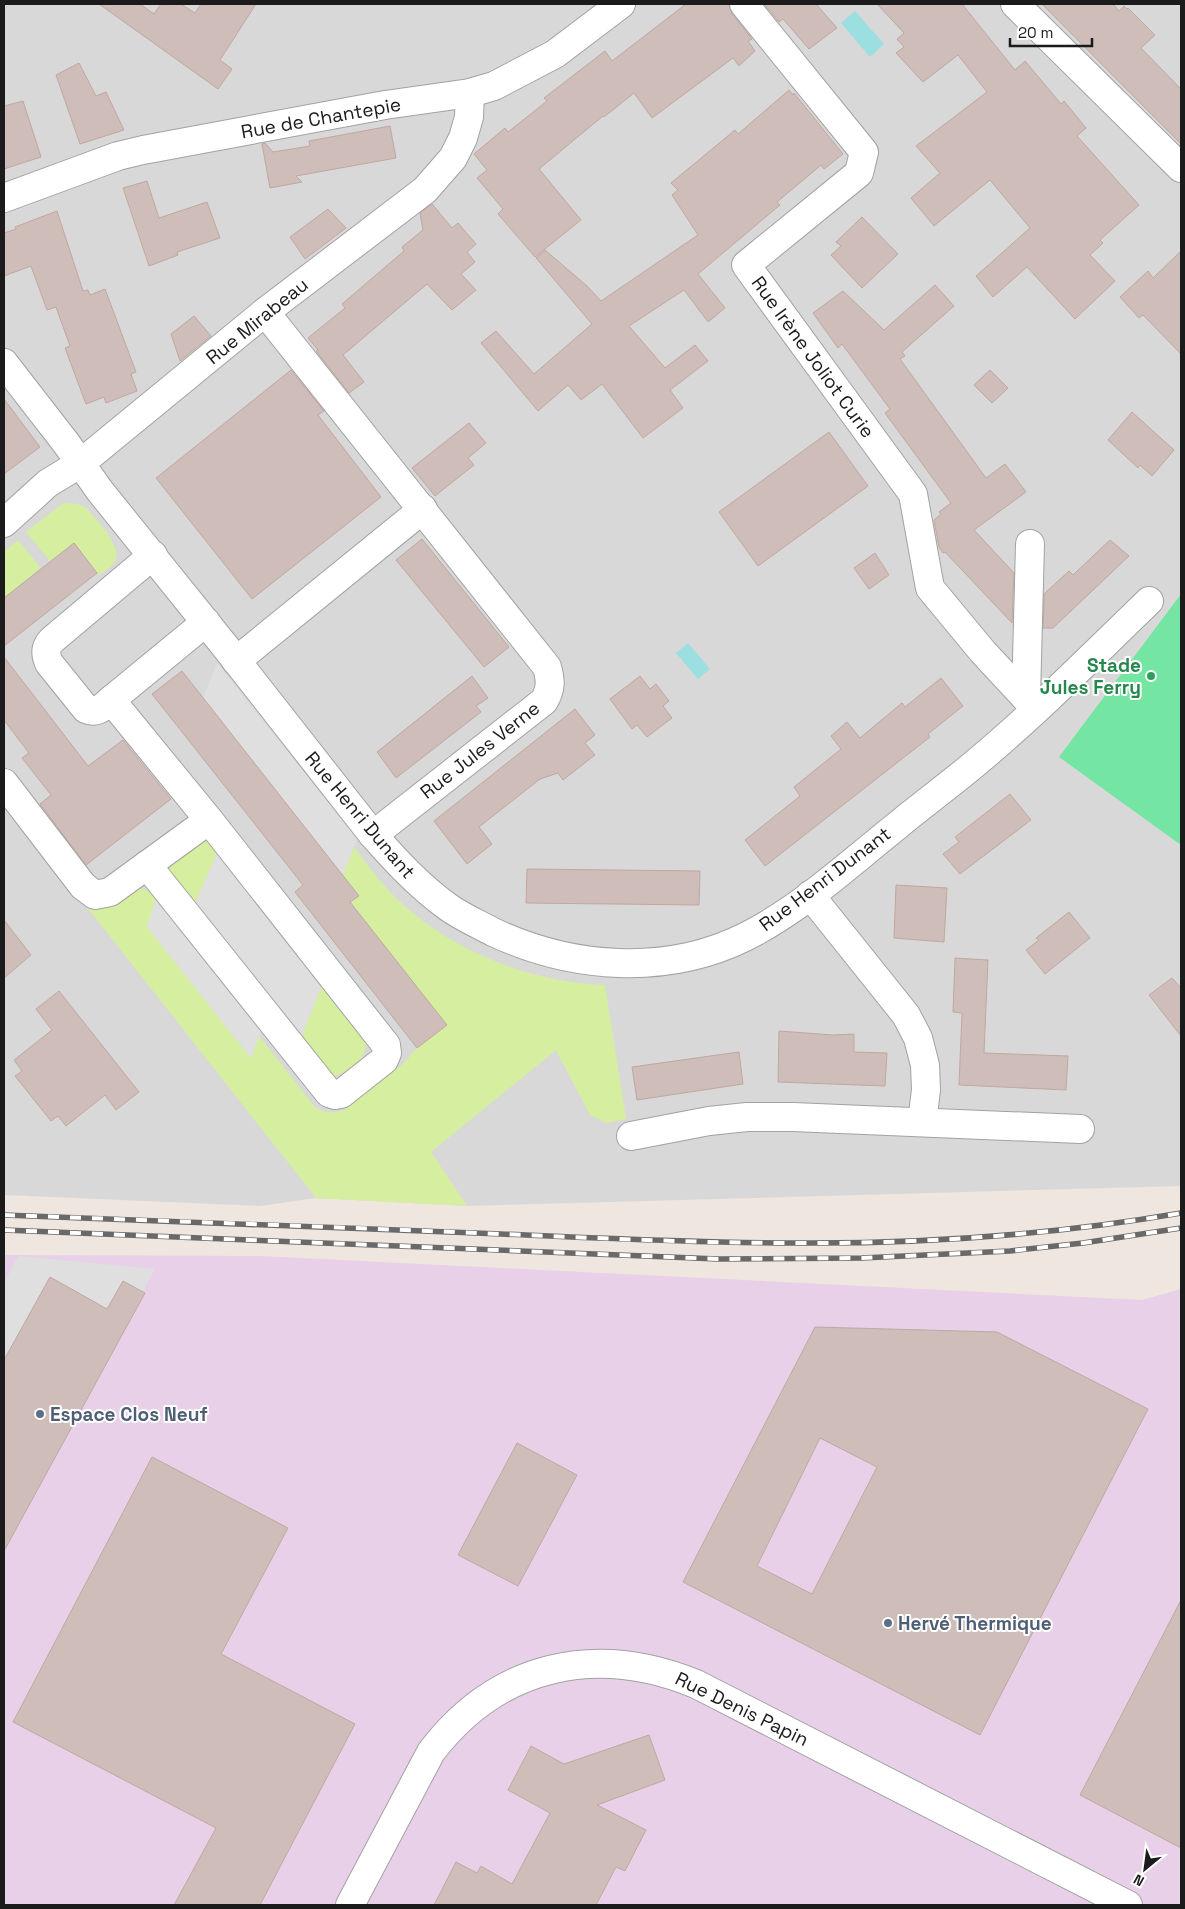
<svg xmlns="http://www.w3.org/2000/svg" width="1185" height="1909" font-family="'Space Grotesk',sans-serif">
<style>
.residential{fill:#d9d8d8}
.industrial{fill:#e7d0e8}
.grass{fill:#d6ee9f}
.pitch{fill:#74e5a2}
.parking{fill:#dfdfdf}
.water{fill:#9bdfe0}
.building{fill:#cebdb8;stroke:#c0a8a0;fill-rule:evenodd}
.lines{fill:none;stroke-linecap:round;stroke-linejoin:round}
.minor-casing{stroke:#a2a2a2;stroke-width:30}
.minor{stroke:#fff;stroke-width:28}
.rail-casing{stroke:#696969;stroke-width:5.5}
.rail{stroke:#fff;stroke-width:4;stroke-dasharray:11;stroke-linecap:butt}
.leisure-dot{fill:#2e9e5b;stroke:#fff;stroke-width:2}
.service-dot{fill:#5c6f8a;stroke:#fff;stroke-width:2}
.labels{text-anchor:middle;dominant-baseline:central;stroke-width:4;stroke-linejoin:round;paint-order:stroke}
.street-label{font-size:19px;fill:#1b1b1b;stroke:#fff}
.leisure-label{font-size:19px;font-weight:bold;fill:#27864d;stroke:#fff;text-anchor:end}
.service-label{font-size:19px;font-weight:bold;fill:#4e5e75;stroke:#fff;text-anchor:start}
</style>
<rect width="100%" height="100%" fill="#eee6df"/>
<!-- residential -->
<path class="residential" d="M4,4H1181V1186L467,1206L316,1198L260,1206L4,1195Z"/>
<!-- industrial -->
<path class="industrial" d="M4,1255L262,1256L1142,1300L1181,1289V1905H4Z"/>
<!-- grass -->
<g class="grass">
<path d="M71,503L81,505L87,509C96,519 121,546 116,559C114,566 105,571 99,575L74,543L50,561L26,532L62,504Z"/>
<path d="M18,540L41,568L4,598V552Z"/>
<path d="M200,838L211,842L218,851L193,908L171,876L168,865Z"/>
<path d="M354,847C368,865 381,884 398,900C453,952 530,982 605,985L626,1119L606,1123L590,1115L556,1050L431,1152L467,1206L316,1198L83,902L138,888L149,891L156,898L148,928L250,1057L259,1036L315,1107C324,1113 333,1114 344,1110L403,1064L417,1048L447,1025L350,902L359,895L343,875Z"/>
<path d="M323,982L368,1042L361,1060L346,1071L336,1076L329,1075L299,1043Z"/>
</g>
<!-- pitch -->
<path class="pitch" d="M1181,594V845L1059,757Z"/>
<!-- parking -->
<g class="parking">
<path d="M217,663L357,839L343,875L203,698Z"/>
<path d="M218,851L323,982L299,1043L193,908Z"/>
<path d="M156,898L261,1031L251,1058L147,927Z"/>
<path d="M18,1256L155,1269L4,1545V1283Z"/>
</g>
<!-- water -->
<g class="water">
<path d="M855,11L884,44L870,57L841,23Z"/>
<path d="M688,643L710,669L698,679L676,653Z"/>
</g>
<!-- building -->
<g class="building">
<path d="M99,4H140L154,14L161,4H181L195,13L201,4H256L220,60L232,69L218,89Z"/>
<path d="M686,4H729L732,14L752,39L748,41L755,51L739,66L733,58L652,118L634,93L604,117L603,116L539,169L581,220L535,257L498,214L503,209L477,178L487,170L474,154L505,128L508,132L547,101L544,98L605,51L612,61Z"/>
<path d="M764,4H816L837,28L809,49L783,19L779,22Z"/>
<path d="M877,4H962L1015,70L1025,61L1061,104L1064,101L1086,128L1077,136L1139,205L1100,240L1103,243L1090,255L1115,281L1075,319L1027,267L993,297L976,276L1030,228L990,180L934,226L911,198L940,173L916,146L987,92L958,55L923,82L896,53L904,47L897,39L904,33Z"/>
<path d="M1042,4H1113L1119,11L1124,6L1127,9L1128,8L1155,35L1141,48L1181,89V144Z"/>
<path d="M79,63L96,96L106,92L124,130L80,144L56,75Z"/>
<path d="M789,90L793,95L794,93L843,154L824,169L821,165L777,202L780,205L698,274L725,308L708,322L684,290L629,326L665,368L695,345L708,361L670,390L683,408L643,438L602,384L581,400L568,385L538,411L481,343L496,331L534,374L592,324L536,258L545,250L587,286L601,301L698,235L672,195L678,190L671,183L735,130L738,134Z"/>
<path d="M23,101L41,157L4,169V106Z"/>
<path d="M390,126L396,158L296,176L302,182L270,188L262,144L265,143L273,152L310,146L309,141Z"/>
<path d="M147,181L159,218L207,202L220,238L177,252L178,255L149,266L123,188Z"/>
<path d="M432,204L452,228L458,223L476,244L467,252L475,262L461,274L476,290L452,310L427,284L343,355L364,382L349,393L316,351L318,350L308,338L345,308L342,304L404,251L402,247L423,230L420,213Z"/>
<path d="M328,209L346,228L305,259L290,237Z"/>
<path d="M57,211L83,291L88,290L90,295L105,289L136,372L131,374L137,391L106,403L104,397L86,404L65,348L70,346L56,307L47,310L31,266L4,276V233L16,229L15,227Z"/>
<path d="M862,217L898,254L862,288L831,255L841,246L836,242Z"/>
<path d="M1181,251V354L1143,315L1139,318L1120,297L1148,271L1153,278Z"/>
<path d="M935,285L954,306L902,352L905,356L900,359L986,478L1005,464L1026,492L974,530L1014,573L1012,623L945,552L943,553L939,547L934,520L941,514L939,512L951,503L885,413L890,409L842,344L838,348L813,313L843,291L884,330Z"/>
<path d="M194,316L211,336L180,361L171,334Z"/>
<path d="M291,370L324,411L318,415L381,497L252,599L156,478Z"/>
<path d="M990,370L1008,388L992,403L974,385Z"/>
<path d="M4,399L40,447L4,474Z"/>
<path d="M1132,412L1174,450L1152,476L1140,465L1138,468L1108,440Z"/>
<path d="M469,423L486,443L468,458L474,465L435,496L412,468Z"/>
<path d="M829,432L868,486L758,566L719,512Z"/>
<path d="M422,539L509,647L484,667L396,560Z"/>
<path d="M1110,540L1129,556L1053,628H1043L1044,594L1069,571L1073,575Z"/>
<path d="M74,543L97,573L4,646V598Z"/>
<path d="M875,553L889,575L869,589L854,568Z"/>
<path d="M4,657L88,766L123,740L171,799L86,865L40,804L51,795L22,758L29,753L4,720Z"/>
<path d="M182,671L359,896L350,902L447,1025L417,1048L295,892L303,885L152,694Z"/>
<path d="M472,676L488,698L476,706L481,712L396,778L377,752Z"/>
<path d="M640,676L650,689L656,684L669,701L663,706L672,718L647,737L637,725L632,729L610,699Z"/>
<path d="M941,678L963,706L928,734L930,737L765,866L745,840L800,796L794,787L841,749L831,736L847,722L860,738L902,703L905,707Z"/>
<path d="M575,709L595,735L585,743L595,755L563,780L558,773L540,779L479,827L492,844L467,864L434,821Z"/>
<path d="M1010,794L1031,820L960,874L943,854L959,842L955,837Z"/>
<path d="M527,869L700,871L699,905L526,903Z"/>
<path d="M896,885L947,888L944,942L894,938Z"/>
<path d="M1069,912L1090,938L1045,974L1026,950L1039,940L1036,938Z"/>
<path d="M4,920L31,955L4,978Z"/>
<path d="M955,958L988,960L984,1053L1068,1056L1066,1090L959,1085L962,1013L953,1012Z"/>
<path d="M1172,978L1181,988V1036L1149,995Z"/>
<path d="M59,991L139,1092L116,1110L105,1095L66,1126L58,1116L51,1121L15,1076L22,1071L14,1060L52,1030L36,1009Z"/>
<path d="M779,1031L833,1035L854,1034V1052L887,1053L885,1086L778,1082Z"/>
<path d="M739,1052L743,1084L637,1100L632,1067Z"/>
<path d="M50,1277L107,1309L123,1281L145,1293L4,1551V1360Z"/>
<path d="M815,1327L997,1332L1148,1409L980,1735L683,1582ZM820,1438L877,1467L812,1594L757,1566Z"/>
<path d="M517,1443L577,1475L518,1586L458,1555Z"/>
<path d="M152,1457L288,1528L221,1654L355,1724L260,1905H174L216,1828L13,1722Z"/>
<path d="M1181,1600V1848L1080,1795Z"/>
<path d="M649,1735L665,1780L597,1805L646,1830L625,1871L616,1867L596,1905H434L456,1862L477,1873L481,1866L512,1884L550,1813L508,1790L531,1746L564,1764Z"/>
</g>
<g class="lines">
<defs>
<g id="minor">
<path d="M744,4L864,152L859,173L746,265L913,494L930,588L983,652L1036,709"/>
<path d="M1015,4L1181,168"/>
<path d="M4,198L118,156L143,150L385,105L470,93L494,86L555,54L621,4"/>
<path d="M265,312L547,667C551,681 551,689 544,701L373,835"/>
<path d="M4,363L66,443L100,491L224,645L373,835C396,861 419,886 448,907C462,917 478,924 493,932C572,969 666,976 745,937C801,909 849,864 898,825C922,805 948,786 972,766C1034,715 1091,657 1149,601"/>
<path d="M4,523L48,483L81,463L265,312L425,190L453,158L463,138L469,117L470,93"/>
<path d="M236,661L423,509"/>
<path d="M1026,698L1030,544"/>
<path d="M111,700C103,707 97,714 86,709L49,663C45,654 45,647 52,640L153,555"/>
<path d="M4,783L83,886L95,895L110,892L209,820"/>
<path d="M147,865L329,1093L335,1095L341,1094L384,1060L387,1053L386,1045L209,820L111,700L206,622"/>
<path d="M810,895L906,1015L918,1038L925,1065L926,1090L922,1122"/>
<path d="M631,1136L709,1121L747,1117H793L1080,1129"/>
<path d="M350,1905L431,1752C498,1664 596,1643 696,1684L1128,1905"/>
</g>
</defs>
<!-- minor casing -->
<use href="#minor" class="minor-casing"/>
<!-- minor -->
<use href="#minor" class="minor"/>
<defs>
<g id="rail">
<path d="M4,1215C170,1221 336,1227 501,1234C598,1238 695,1243 792,1243C922,1244 1053,1235 1181,1213"/>
<path d="M4,1230L718,1259L862,1258L1010,1251L1083,1243L1181,1228"/>
</g>
</defs>
<!-- rail casing -->
<use href="#rail" class="rail-casing"/>
<!-- rail -->
<use href="#rail" class="rail"/>
</g>
<!-- markers -->
<circle class="leisure-dot" cx="1151" cy="676" r="5"/>
<g class="service-dot">
<circle cx="40" cy="1414" r="5"/>
<circle cx="888" cy="1623" r="5"/>
</g>
<g class="labels">
<!-- street labels -->
<g class="street-label">
<text transform="translate(321 118) rotate(-10)">Rue de Chantepie</text>
<text transform="translate(257 321) rotate(-39)">Rue Mirabeau</text>
<text transform="translate(813 357) rotate(54)">Rue Irène Joliot Curie</text>
<text transform="translate(480 750) rotate(-38)">Rue Jules Verne</text>
<text transform="translate(360 815) rotate(50)">Rue Henri Dunant</text>
<text transform="translate(825 879) rotate(-37)">Rue Henri Dunant</text>
<text transform="translate(742 1709) rotate(26)">Rue Denis Papin</text>
</g>
<!-- leisure labels -->
<g class="leisure-label">
<text x="1141" y="665">Stade<tspan x="1141" dy="22">Jules Ferry</tspan></text>
</g>
<!-- service labels -->
<g class="service-label">
<text x="50" y="1414">Espace Clos Neuf</text>
<text x="898" y="1623">Hervé Thermique</text>
</g>
</g>
<!-- border -->
<rect width="1185" height="1909" fill="none" stroke="#1b1b1b" stroke-width="10"/>
<!-- north arrow -->
<g transform="translate(1145 1869) rotate(209)" stroke="#ffffff" stroke-width="4" paint-order="stroke">
<path d="M0-4L9 19L0 12L-9 19Z" fill="#1b1b1b"/>
<text y="-8" font-size="14" font-weight="bold" text-anchor="middle" fill="#1b1b1b">N</text>
</g>
<!-- scale -->
<path d="M1010 38v8h82v-8" fill="none" stroke="#1b1b1b" stroke-width="2.5"/>
<text x="1018" y="38" font-size="15" fill="#1b1b1b" stroke="#ffffff" stroke-width="4" paint-order="stroke">20 m</text>
</svg>
